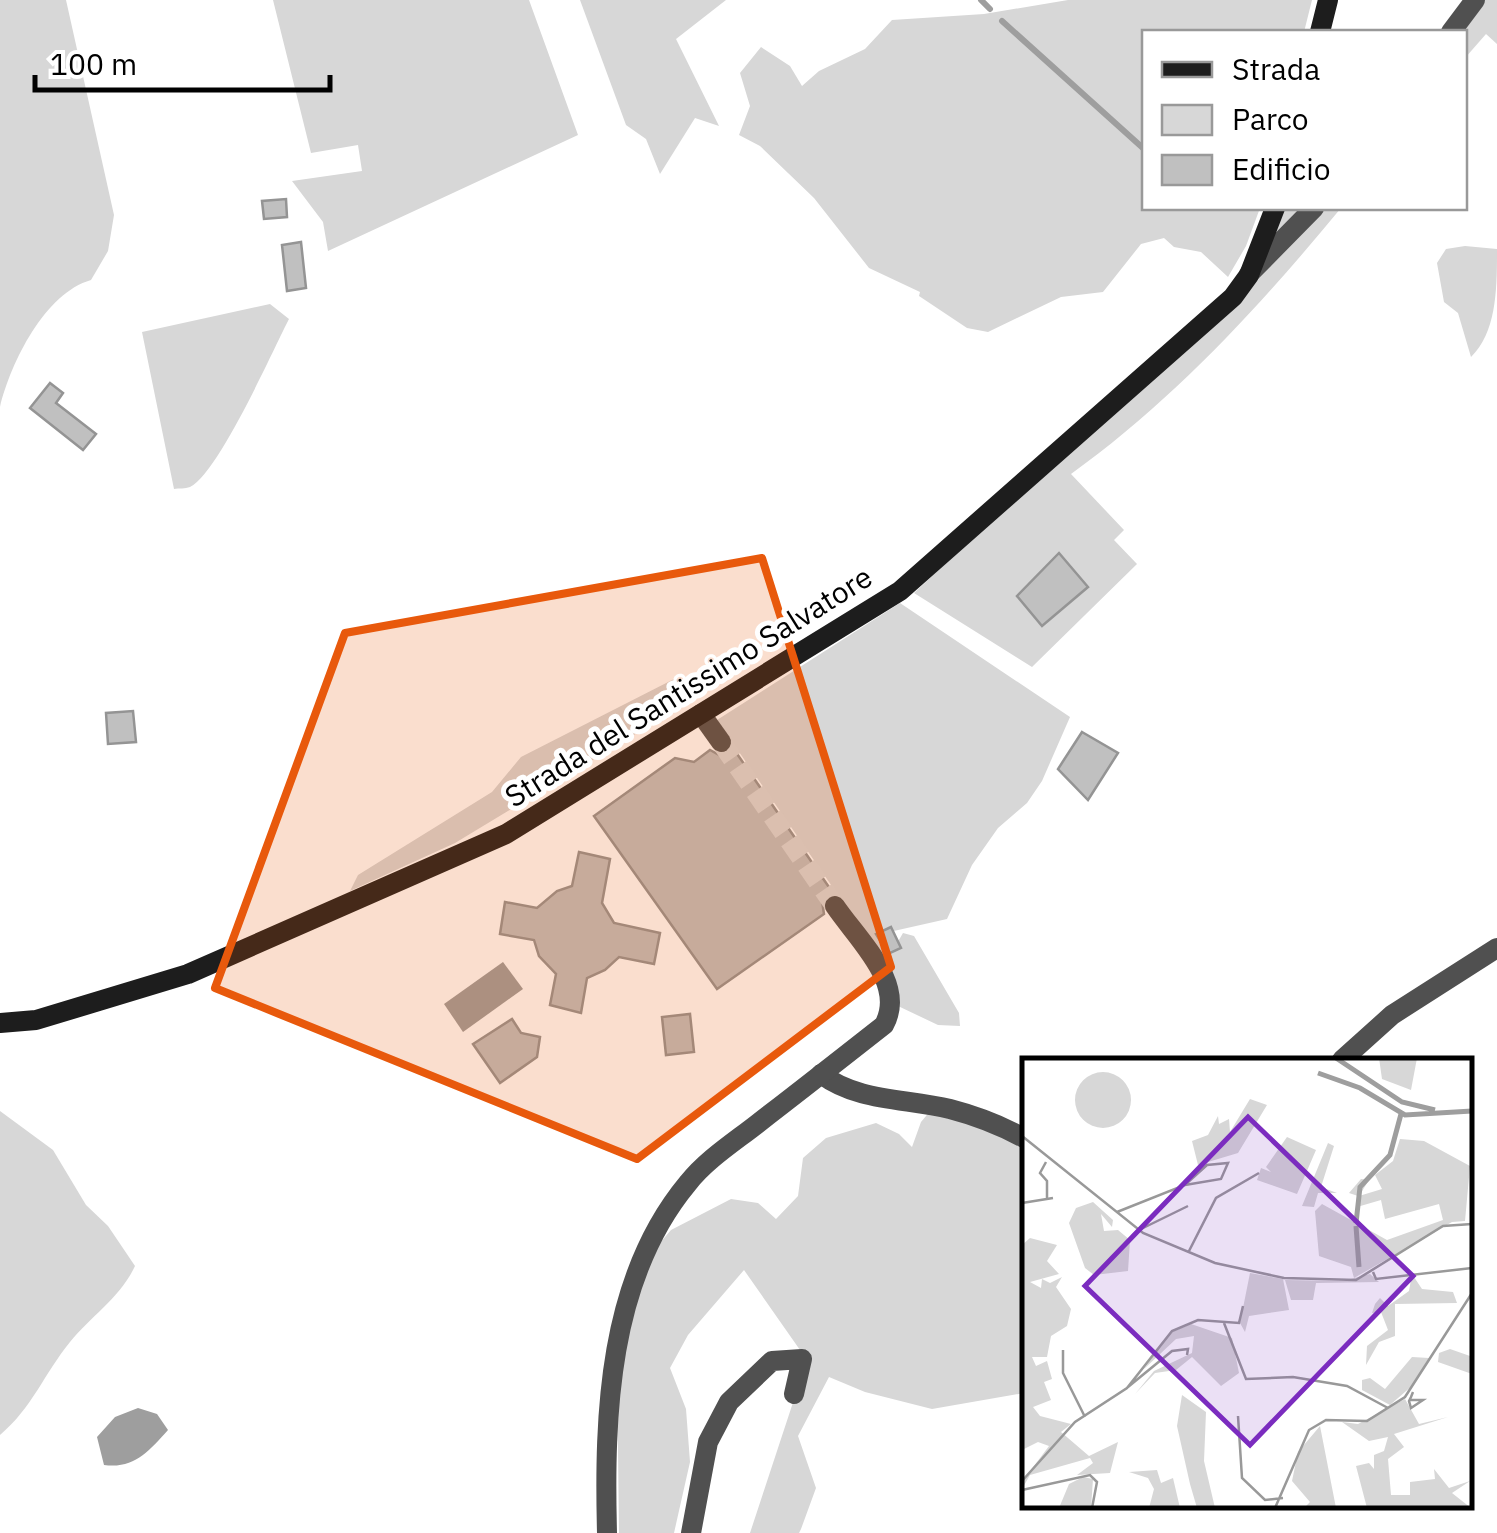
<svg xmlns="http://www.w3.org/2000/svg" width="1497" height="1533" font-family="'IBM Plex Sans',sans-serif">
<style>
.green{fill:#d7d7d7}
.water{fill:#9e9e9e}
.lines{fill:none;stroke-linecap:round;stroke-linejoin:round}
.stream{stroke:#9e9e9e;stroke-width:6}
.building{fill:#c0c0c0;stroke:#949494;stroke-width:2.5}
.street-tunnel{stroke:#d9d9d9;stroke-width:20;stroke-dasharray:20 10;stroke-linecap:butt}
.street{stroke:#505050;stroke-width:20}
.secondary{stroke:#1d1d1d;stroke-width:20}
.marked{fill:#e8590c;fill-opacity:0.2;stroke:#e8590c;stroke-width:8;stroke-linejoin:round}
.labels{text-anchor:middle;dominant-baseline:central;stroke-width:10;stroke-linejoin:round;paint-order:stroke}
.street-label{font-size:30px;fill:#000;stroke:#fff}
.inset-river{fill:none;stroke:#9e9e9e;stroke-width:5}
.inset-road{fill:none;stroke:#999;stroke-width:2.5}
.view{fill:#7b2cbf;fill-opacity:0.15;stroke:#7b2cbf;stroke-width:5}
.inset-edge{fill:none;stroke:#000;stroke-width:5}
</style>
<rect width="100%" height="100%" fill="#fff"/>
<!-- green -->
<g class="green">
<path d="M0,0H66L114,215L108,251L91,280C45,293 11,362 0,407Z"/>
<path d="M273,0H529L578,135L328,251L323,222L292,181L362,171L358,145L311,153Z"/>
<path d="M580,0H726L676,39L719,126L695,118L660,174L646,139L626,125Z"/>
<path d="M1068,0H1312L1304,32H1144V208H1260L1246,246L1228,277L1201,252L1174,247L1164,238L1141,244L1103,292L1061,297L988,332L967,328L919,296L920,292L869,268L814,198L760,146L739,135L750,106L740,73L761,47L790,66L802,86L819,71L865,49L892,20L984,14Z"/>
<path d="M1478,0H1497V44L1486,34L1465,58L1464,32H1454Z"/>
<path d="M1281,208H1341C1261,305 1174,400 1071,474L1124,530L1114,540L1137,564L1032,667L914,593L1263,268Z"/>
<path d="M1465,246L1497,249C1497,288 1497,332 1471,357L1458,313L1444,302L1437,263L1446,249Z"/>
<path d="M270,304L289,319C272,352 219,472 190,487C185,489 179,488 174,489L142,332Z"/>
<path d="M900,603L1070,717L1042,781L1027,803L998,828L972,865L947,919L876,935L881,947L892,952L903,933L914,936L959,1013L960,1026L938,1025L898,1006L867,937L717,720Z"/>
<path d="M676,678L695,698L455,843L350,891L358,875L492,792L521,757Z"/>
<path d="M931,1110L981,1118L1024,1147V1393L932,1409L865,1392L829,1377L798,1436L816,1488L801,1529L799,1533H750L807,1360L744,1270L688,1335L670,1368L686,1409L690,1462L674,1533H619L617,1369L648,1257L671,1230L731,1199L758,1203L776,1219L798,1196L803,1158L826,1138L876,1123L899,1134L912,1147L921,1122Z"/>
<path d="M0,1111L53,1150L86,1205L108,1226L135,1266C120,1298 91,1316 70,1342C44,1374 32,1408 0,1435Z"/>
</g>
<!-- water -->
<g class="water">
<path d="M503,962L523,989L463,1032L444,1004Z"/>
<path d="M138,1408L157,1414L168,1430C148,1452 134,1469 104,1465L97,1437L115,1417Z"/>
</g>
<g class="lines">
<!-- stream -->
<g class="stream">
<path d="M981,0L990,9"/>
<path d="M1002,21L1144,149"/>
</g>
</g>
<!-- building -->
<g class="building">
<path d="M286,199L287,217L264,219L262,201Z"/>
<path d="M301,242L306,288L287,291L282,245Z"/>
<path d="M50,383L63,393L56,403L96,434L83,450L30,408Z"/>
<path d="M1059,553L1088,587L1042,626L1017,596Z"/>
<path d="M133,711L136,742L108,744L106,713Z"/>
<path d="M1082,732L1118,753L1088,800L1058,769Z"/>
<path d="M733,748L833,893L822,901L824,914L717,989L594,816L675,758L694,762L710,750L721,756Z"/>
<path d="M579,852L610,859L602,903L614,923L660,933L654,964L619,957L605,970L587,978L581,1013L550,1005L556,974L539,956L534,940L500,934L505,902L537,908L557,891L572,886Z"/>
<path d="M891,927L901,948L888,954L876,934Z"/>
<path d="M690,1014L694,1052L666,1055L662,1017Z"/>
<path d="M512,1019L521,1033L540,1037L537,1057L500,1083L473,1044Z"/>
</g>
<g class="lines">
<!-- street-tunnel -->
<path class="street-tunnel" d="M721,742L835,906"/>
<!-- street -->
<g class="street">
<path d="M1451,32L1475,0"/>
<path d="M1249,274L1314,208"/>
<path d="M701,714L721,742"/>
<path d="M1342,1060L1392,1015L1497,948"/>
<path d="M821,1074C858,1102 906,1098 950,1109C977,1116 1000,1125 1024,1138"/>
<path d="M607,1533C604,1415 608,1279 688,1183C706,1160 734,1142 757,1124C800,1091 842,1058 884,1025C907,984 858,940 835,906"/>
<path d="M691,1533L708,1442L729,1402L772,1361L802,1359L794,1394"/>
</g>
<!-- secondary -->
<g class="secondary">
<path d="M1320,32L1328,0"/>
<path d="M0,1023L36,1020L188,974L506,834L900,591L1233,297L1249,275L1275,208"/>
</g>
</g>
<!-- marked area -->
<path class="marked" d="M762,558L891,967L637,1159L215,988L345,633Z"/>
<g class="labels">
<!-- street labels -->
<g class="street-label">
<text transform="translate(688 686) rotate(-32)">Strada del Santissimo Salvatore</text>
</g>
</g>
<!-- overview -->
<g transform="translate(1022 1058)">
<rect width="450" height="450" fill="#fff"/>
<path d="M395,0L389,32L360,21L357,0ZM53 42a28 28 0 1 1 56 0a28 28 0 1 1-56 0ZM228,41L245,47L216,95L176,107L170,83L186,77L196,58L197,66L207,61L208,74ZM265,79L294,92L275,136L235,122L239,110L249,114L244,109ZM378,81L402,83L448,108L443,163L430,164L332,220L329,209L297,198L293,153L300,146L365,182L421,162L417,146L363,161L359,142L335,149L336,138L327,135L339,121L347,122L337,138L360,131L353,117L371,103ZM306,85L312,88L299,129L315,135H296L292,149L280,148ZM71,144L91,162L90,169L79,156L82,173L96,172L108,182L106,213L72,217L63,210L47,165L54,150ZM8,180L35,187L25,203L37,216L8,224L19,230L20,221L28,225L40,219L34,229L49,251L45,268L29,278L25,299H10L14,308L25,303L30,321L22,324L29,342L11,349L18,358L49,366L39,374L67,398L96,384L88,415L55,417L71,405L68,400L8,417L0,431V424L27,388L16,384L0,392V187ZM228,215L261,221L267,252L227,258L223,274L218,265ZM348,216L357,224L294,225L291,242H269L263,222L321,223ZM390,216L400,231L431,234L435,245L373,246V278L357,284L344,307L345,288L366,272L359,254L350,255L353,246L358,240L366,248L387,233ZM169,266L210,280L217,315L199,328L170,299L154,312L133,315L113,336L132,313L170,295L172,278L154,281L122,311L148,275ZM428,291L448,298L450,316L416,304L417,295ZM390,299L407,300L391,327L368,347L340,332V322L348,320L363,331ZM160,337L184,354L182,403L193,450H175L168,426L155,368ZM383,341L397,366L426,359L372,376L382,389L366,401L369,437H388V424L413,421L412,411L427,430L448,423L430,435L449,450H345L334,408L347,405L352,411V397L362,393L366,379L347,383L320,364L336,366ZM298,368L314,450H282L288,444L270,423L276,394ZM135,412L139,425L151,420L158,450H127L132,431L126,420L107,414ZM61,419L71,421L69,450H37L47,426Z" fill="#d7d7d7"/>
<path class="inset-river" d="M314,0L380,44L413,52M296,15L338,30L383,57L450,53M334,165L338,129L368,97L379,56M334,168L337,209"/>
<path class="inset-road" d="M0,78L121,175L193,205L262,220L334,222L421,168L450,166M24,104L18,115L25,123V141M0,145L31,140M95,154L163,127L185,107L206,105L199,121L163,127M117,172L166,148M166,195L194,140L237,115M351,214L354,221L450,210M202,265L224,321L271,319L325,328L366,350M41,292V315L63,359M106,329L150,293L166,291L165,297M388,342H401L389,350L387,343L389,339L391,334M216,358L220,420L243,442L261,440M0,423L53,364L105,330L150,273L176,262L217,265L221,248M0,432L68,417L75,424L70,450M253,450L287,372L304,362L345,363L383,339L450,235"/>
<path class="view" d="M226,59L391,218L228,387L63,228Z"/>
<rect width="450" height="450" class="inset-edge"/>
</g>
<!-- legend -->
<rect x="1142" y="30" width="325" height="180" fill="#ffffff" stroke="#999999" stroke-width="2.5"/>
<rect x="1162" y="62" width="50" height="15" fill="#1d1d1d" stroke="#999999" stroke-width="2.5"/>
<text x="1232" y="80" font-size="30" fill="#000000">Strada</text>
<rect x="1162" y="105" width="50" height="30" fill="#d7d7d7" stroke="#999999" stroke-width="2.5"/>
<text x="1232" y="130" font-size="30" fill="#000000">Parco</text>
<rect x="1162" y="155" width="50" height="30" fill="#c0c0c0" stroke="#999999" stroke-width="2.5"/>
<text x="1232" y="180" font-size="30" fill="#000000">Edificio</text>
<!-- scale -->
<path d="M35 75v15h295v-15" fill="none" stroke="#000000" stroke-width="5"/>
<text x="50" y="75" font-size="30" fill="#000000" stroke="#ffffff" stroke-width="8" paint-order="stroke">100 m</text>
</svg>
